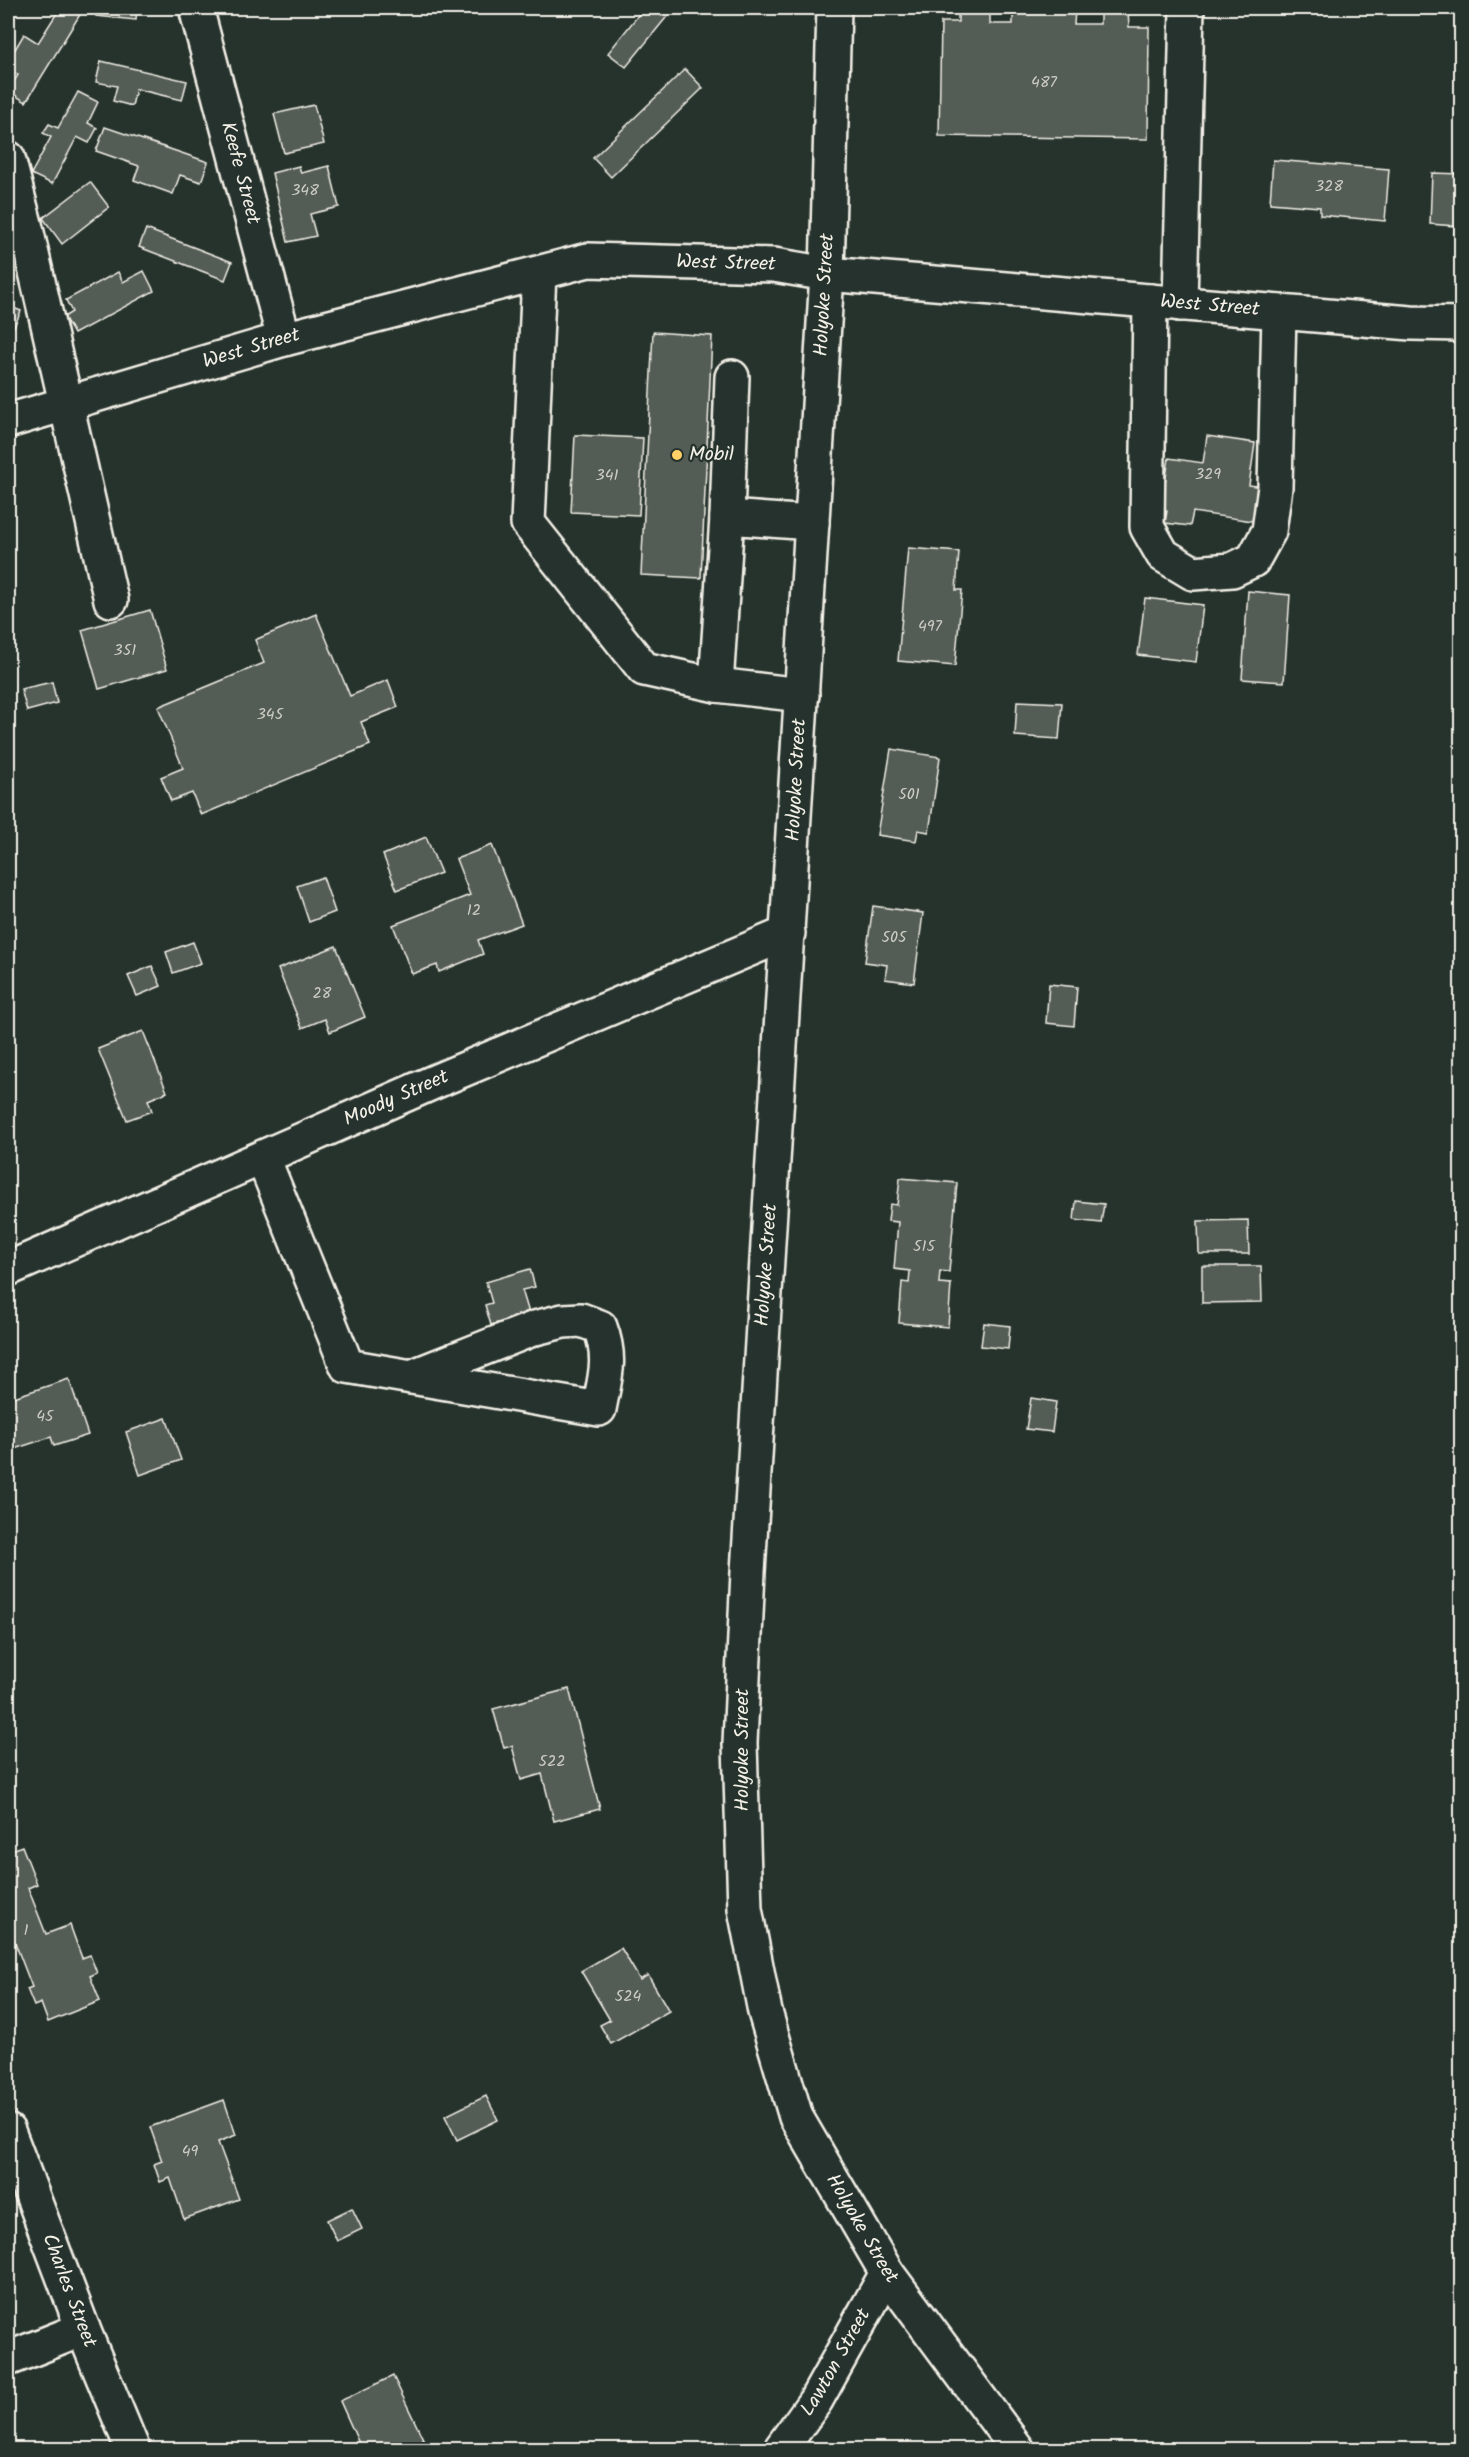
<svg xmlns="http://www.w3.org/2000/svg" width="1469" height="2457" font-family="Kalam,sans-serif">
<style>
.building{fill:#525c55;stroke:#f4f1e8;stroke-width:1.5}
.lines{fill:none;stroke-linecap:round;stroke-linejoin:round}
.minor-casing{stroke:#f4f1e8;stroke-width:38}
.major-casing{stroke:#f4f1e8;stroke-width:38}
.minor{stroke:#26332d;stroke-width:33}
.major{stroke:#26332d;stroke-width:33}
.poi-dot{fill:#ffd166;stroke:#26332d;stroke-width:2}
.labels{text-anchor:middle;dominant-baseline:central;stroke-width:4.5;stroke-linejoin:round;paint-order:stroke}
.number-label{font-size:16px;fill:#ccccc3}
.street-label{font-size:20px;fill:#f4f1e8;stroke:#26332d}
.poi-label{font-size:20px;fill:#f4f1e8;stroke:#26332d;text-anchor:start}
</style>
<rect width="100%" height="100%" fill="#26332d"/>
<filter id="ink" filterUnits="userSpaceOnUse"><feTurbulence type="fractalNoise" baseFrequency=".0167" numOctaves="2"/><feDisplacementMap in="SourceGraphic" scale="12" xChannelSelector="R" yChannelSelector="G"/><feConvolveMatrix kernelMatrix="1 2 1 2 8 2 1 2 1" color-interpolation-filters="sRGB"/></filter>
<g filter="url(#ink)">
<!-- building -->
<g class="building">
<path d="M60,8H84L26,102L8,91L18,75L8,68V61L24,34L38,43Z"/>
<path d="M97,8H137L136,20L96,16Z"/>
<path d="M644,8H674L626,67L608,53Z"/>
<path d="M958,8H990V24H1013V9L1075,10L1074,24H1100V10L1128,11L1129,27H1149L1148,139L939,136L941,22H958Z"/>
<path d="M101,61L187,81L182,100L136,89L132,106L113,101L117,86L96,82Z"/>
<path d="M685,69L703,88L611,177L593,158Z"/>
<path d="M78,92L98,102L88,123L97,128L89,143L77,137L52,184L31,174L51,137L43,133L49,124L58,128Z"/>
<path d="M314,105L324,144L284,153L274,114Z"/>
<path d="M105,127L208,162L201,182L180,175L173,194L134,180L139,166L96,151Z"/>
<path d="M1273,160L1389,169L1385,221L1320,215V207L1270,203Z"/>
<path d="M299,166L301,173L329,166L339,207L310,214L316,236L288,242L272,173Z"/>
<path d="M1432,173L1462,174V234H1454L1455,226L1430,224Z"/>
<path d="M90,182L109,207L62,244L43,218Z"/>
<path d="M146,229L232,262L225,280L139,247Z"/>
<path d="M144,271L154,291L74,334L64,317L72,312L66,300L118,272L123,282Z"/>
<path d="M8,306L21,311L13,329L8,327Z"/>
<path d="M653,332L712,336L701,578L641,575Z"/>
<path d="M575,435L643,438L639,515L571,512Z"/>
<path d="M1207,436L1255,443L1249,485L1263,487L1258,522L1193,512L1190,526L1165,523L1167,511L1161,510L1169,458L1203,463Z"/>
<path d="M908,548L959,552L956,590H962L955,666L898,661Z"/>
<path d="M1248,591L1290,595L1284,682L1242,679Z"/>
<path d="M1145,598L1203,605L1196,662L1138,655Z"/>
<path d="M150,610L167,669L99,689L82,630Z"/>
<path d="M316,614L350,696L388,680L398,707L361,722L370,745L201,815L192,793L171,801L161,777L183,768L158,707L264,663L255,640Z"/>
<path d="M52,682L57,703L27,711L21,689Z"/>
<path d="M1017,701L1062,703L1059,739L1015,736Z"/>
<path d="M891,749L940,757L929,832L918,830L916,841L877,835Z"/>
<path d="M426,837L441,873L397,890L383,855Z"/>
<path d="M492,845L522,924L478,940L483,954L439,972L437,965L412,974L393,925L470,895L456,859Z"/>
<path d="M323,877L335,912L309,922L297,886Z"/>
<path d="M873,906L923,913L914,983L885,979L887,965L865,962Z"/>
<path d="M193,942L201,963L173,973L166,952Z"/>
<path d="M336,946L365,1017L330,1032L325,1019L302,1028L278,969Z"/>
<path d="M152,966L161,986L137,996L128,976Z"/>
<path d="M1049,984L1077,987L1074,1026L1046,1023Z"/>
<path d="M143,1031L167,1092L148,1100L152,1111L127,1120L98,1049Z"/>
<path d="M900,1178L957,1183L949,1272L940,1271L939,1283L951,1284L948,1327L899,1323L902,1282L909,1283L910,1271L894,1269L898,1222L888,1221L890,1204L897,1205Z"/>
<path d="M1076,1201L1104,1204L1101,1223L1074,1220Z"/>
<path d="M1248,1220L1249,1254H1199L1198,1221Z"/>
<path d="M1202,1266H1261L1262,1302L1202,1303Z"/>
<path d="M530,1269L535,1287L522,1290L529,1313L491,1325L485,1305L492,1303L486,1282Z"/>
<path d="M984,1323L1010,1326L1008,1349L981,1346Z"/>
<path d="M69,1379L88,1435L54,1446L51,1437L8,1451V1387L11,1386L14,1397Z"/>
<path d="M1031,1398L1056,1402L1052,1432L1026,1429Z"/>
<path d="M166,1418L181,1460L140,1475L126,1432Z"/>
<path d="M569,1689L600,1809L554,1821L542,1774L521,1780L512,1746L504,1748L493,1709Z"/>
<path d="M22,1846L37,1884L28,1888L46,1934L70,1925L82,1958L90,1955L97,1973L90,1976L100,2001L48,2022L41,2003L34,2006L27,1989L32,1987L12,1935L8,1936V1852Z"/>
<path d="M621,1948L640,1980L648,1975L669,2011L611,2044L600,2025L610,2020L581,1971Z"/>
<path d="M486,2096L498,2120L457,2140L445,2116Z"/>
<path d="M224,2100L236,2135L218,2142L239,2199L184,2219L170,2178L160,2182L154,2164L162,2161L150,2127Z"/>
<path d="M352,2208L362,2229L337,2241L327,2220Z"/>
<path d="M393,2376L424,2441L407,2450H362L340,2401Z"/>
</g>
<g class="lines">
<defs>
<g id="minor">
<path id="s1" d="M196,8L284,339"/>
<path d="M8,158L25,224L111,600"/>
<path d="M539,273L528,523L644,669L716,685L802,695"/>
<path d="M1150,301L1147,527L1163,555L1193,573L1232,570L1253,560L1269,531L1275,487L1279,312"/>
<path d="M1180,304L1187,8"/>
<path d="M727,517L732,377"/>
<path d="M716,685L727,517L812,523"/>
<path d="M263,1158L347,1366L599,1409C605,1377 612,1359 600,1327L581,1320L563,1321L535,1328L411,1377"/>
<path id="s2" d="M8,1269L434,1082L788,933"/>
<path id="s3" d="M8,2131L83,2329L133,2450"/>
<path d="M8,2359L83,2329"/>
<path id="s4" d="M780,2450L816,2400L887,2273"/>
</g>
<g id="major">
<path id="s5" d="M834,8L827,274L748,1572L740,1743L745,1909L765,2012L796,2117L887,2273L1018,2450"/>
<path id="s6" d="M8,421L284,339L588,260L774,265L827,274L1411,323L1462,324"/>
</g>
</defs>
<!-- minor casing -->
<use href="#minor" class="minor-casing"/>
<!-- major casing -->
<use href="#major" class="major-casing"/>
<!-- minor -->
<use href="#minor" class="minor"/>
<!-- major -->
<use href="#major" class="major"/>
</g>
</g>
<!-- markers -->
<circle class="poi-dot" cx="677" cy="455" r="6"/>
<g class="labels">
<!-- number labels -->
<g class="number-label">
<text x="1044" y="82">487</text>
<text x="1329" y="186">328</text>
<text x="305" y="190">348</text>
<text x="1208" y="474">329</text>
<text x="607" y="475">341</text>
<text x="930" y="626">497</text>
<text x="125" y="650">351</text>
<text x="270" y="714">345</text>
<text x="909" y="794">501</text>
<text x="474" y="910">12</text>
<text x="894" y="937">505</text>
<text x="322" y="993">28</text>
<text x="924" y="1246">515</text>
<text x="45" y="1416">45</text>
<text x="552" y="1761">522</text>
<text x="26" y="1930">1</text>
<text x="628" y="1996">524</text>
<text x="190" y="2151">49</text>
</g>
<!-- street labels -->
<g class="street-label">
<text stroke="none"><textPath href="#s1" startOffset="171">Keefe Street</textPath></text>
<text stroke="none"><textPath href="#s6" startOffset="740">West Street</textPath></text>
<text transform="translate(825 295) rotate(-87)">Holyoke Street</text>
<text stroke="none"><textPath href="#s6" startOffset="1226">West Street</textPath></text>
<text stroke="none"><textPath href="#s6" startOffset="254">West Street</textPath></text>
<text transform="translate(797 780) rotate(-87)">Holyoke Street</text>
<text stroke="none"><textPath href="#s2" startOffset="424">Moody Street</textPath></text>
<text transform="translate(767 1265) rotate(-86)">Holyoke Street</text>
<text transform="translate(743 1750) rotate(-90)">Holyoke Street</text>
<text stroke="none"><textPath href="#s5" startOffset="2248">Holyoke Street</textPath></text>
<text stroke="none"><textPath href="#s3" startOffset="171">Charles Street</textPath></text>
<text stroke="none"><textPath href="#s4" startOffset="104">Lawton Street</textPath></text>
</g>
<!-- poi labels -->
<g class="poi-label">
<text x="689" y="455">Mobil</text>
</g>
</g>
<!-- margin -->
<rect width="1469" height="2457" fill="none" stroke="#26332d" stroke-width="30"/>
<rect x="15" y="15" width="1439" height="2427" fill="none" stroke="#f4f1e8" stroke-width="2" filter="url(#ink)"/>
</svg>
